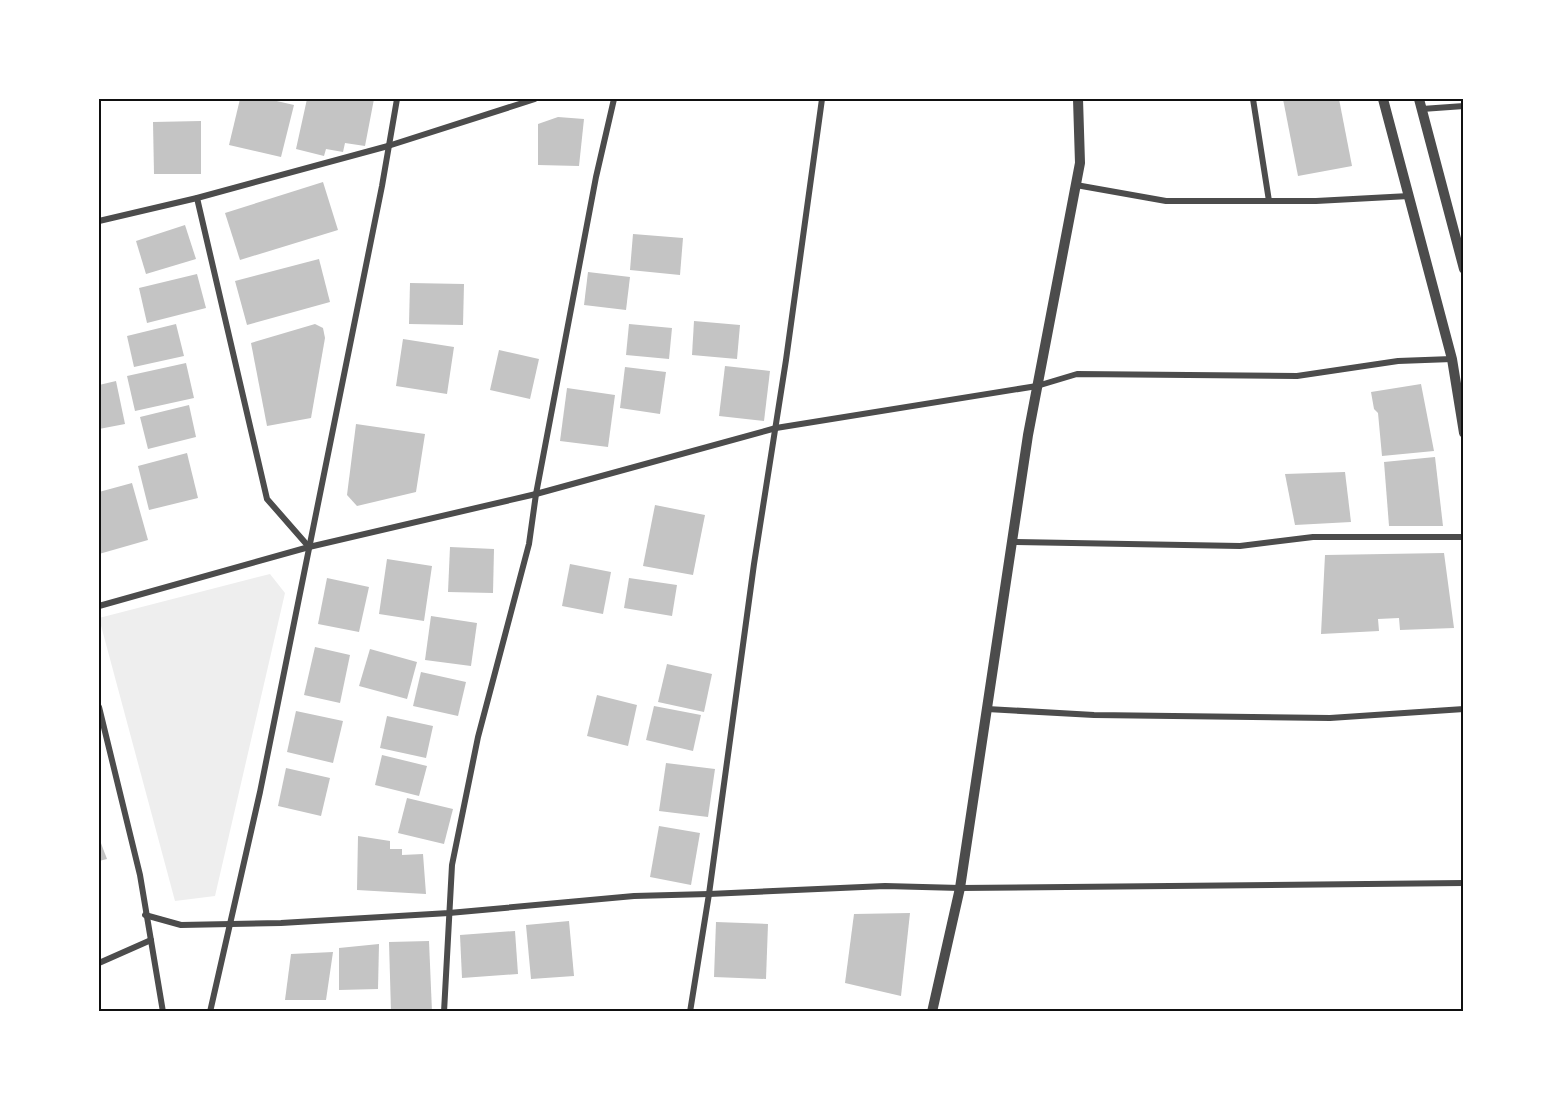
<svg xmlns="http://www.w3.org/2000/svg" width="1563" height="1111" font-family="'IBM Plex Serif',serif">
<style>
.green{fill:#eee}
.building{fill:#c4c4c4}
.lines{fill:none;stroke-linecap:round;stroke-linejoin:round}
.minor{stroke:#4c4c4c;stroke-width:6}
.tertiary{stroke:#4c4c4c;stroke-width:10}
.neatline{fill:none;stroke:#111;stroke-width:2}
</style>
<rect width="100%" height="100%" fill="#fff"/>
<!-- green -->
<path class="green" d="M270,574L285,593L215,896L175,901L99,618Z"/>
<!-- building -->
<g class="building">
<path d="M240,99H268L294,105L281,157L229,145Z"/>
<path d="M307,99H374L365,146L345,143L343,152L326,149L324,156L296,149Z"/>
<path d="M1283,99H1339L1352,166L1298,176Z"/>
<path d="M558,117L584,119L579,166L538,165V124Z"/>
<path d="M201,121V174H154L153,122Z"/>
<path d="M323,182L338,230L240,260L225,213Z"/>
<path d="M185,225L196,259L146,274L136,241Z"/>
<path d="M633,234L683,238L680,275L630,270Z"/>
<path d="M319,259L330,302L247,325L235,281Z"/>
<path d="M588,272L630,277L626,310L584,305Z"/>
<path d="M197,274L206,308L147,323L139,288Z"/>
<path d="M410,283L464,284L463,325L409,324Z"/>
<path d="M694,321L740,325L737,359L692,355Z"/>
<path d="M176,324L184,356L134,367L127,336Z"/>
<path d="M315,324L323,328L325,338L311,418L267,426L251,343Z"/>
<path d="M629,324L672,328L669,359L626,355Z"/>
<path d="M403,339L454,347L447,394L396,386Z"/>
<path d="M499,350L539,359L530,399L490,390Z"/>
<path d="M186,363L194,398L135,411L127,376Z"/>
<path d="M725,366L770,371L764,421L719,416Z"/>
<path d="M625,367L666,372L660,414L620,408Z"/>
<path d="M116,381L125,424L99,429V385Z"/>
<path d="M1421,384L1434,451L1382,456L1378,413L1374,409L1371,392Z"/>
<path d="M567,388L615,395L608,447L560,441Z"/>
<path d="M189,405L196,437L148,449L140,417Z"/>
<path d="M356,424L425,434L416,492L357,506L347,495Z"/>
<path d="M187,453L198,498L149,510L138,466Z"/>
<path d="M1435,457L1443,526H1389L1384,462Z"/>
<path d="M1345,472L1351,522L1295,525L1285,474Z"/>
<path d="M132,483L148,540L99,554V492Z"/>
<path d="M655,505L705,515L693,575L643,566Z"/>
<path d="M450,547L494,549L493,593L448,592Z"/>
<path d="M1444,553L1454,628L1400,630L1399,618L1378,619L1379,631L1321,634L1325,555Z"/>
<path d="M387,559L432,566L424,621L379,614Z"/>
<path d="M570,564L611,572L603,614L562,606Z"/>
<path d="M327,578L369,587L359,632L318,624Z"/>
<path d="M629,578L677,585L672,616L624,608Z"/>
<path d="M431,616L477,623L471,666L425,660Z"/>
<path d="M315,647L350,655L340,703L304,695Z"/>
<path d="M370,649L417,662L407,699L359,686Z"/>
<path d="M667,664L712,674L704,712L658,702Z"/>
<path d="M421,672L466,682L458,716L413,706Z"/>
<path d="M597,695L637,705L628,746L587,736Z"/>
<path d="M654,706L701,715L693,751L646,740Z"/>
<path d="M296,711L343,721L333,763L287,752Z"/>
<path d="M387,716L433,726L426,758L380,748Z"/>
<path d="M382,755L427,766L419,796L375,785Z"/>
<path d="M666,763L715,769L708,817L659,811Z"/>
<path d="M286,768L330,778L321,816L278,806Z"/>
<path d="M407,798L453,809L444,844L398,833Z"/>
<path d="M659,826L700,833L691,885L650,877Z"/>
<path d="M358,836L390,841V849H402V855L423,854L426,894L357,890Z"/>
<path d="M99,838L107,859L99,861Z"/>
<path d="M910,913L901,996L845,983L854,914Z"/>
<path d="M569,921L574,976L531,979L526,925Z"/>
<path d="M716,922L768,924L766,979L714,977Z"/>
<path d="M515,931L518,974L462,978L460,935Z"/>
<path d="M429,941L432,1012H391L389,942Z"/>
<path d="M379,944L378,989L339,990V948Z"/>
<path d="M333,952L326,1000H285L291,954Z"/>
</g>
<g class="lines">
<!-- minor -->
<g class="minor">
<path d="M1253,99L1269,201"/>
<path d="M1422,109L1464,106"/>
<path d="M1076,185L1166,201H1316L1409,196"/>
<path d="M197,198L267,499L309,547"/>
<path d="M99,221L197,198L388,146L535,99"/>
<path d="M1012,542L1240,546L1313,537H1464"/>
<path d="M99,606L309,547L536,494L776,428L1037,386L1077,374L1297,376L1398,361L1452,359"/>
<path d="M99,707L140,875L163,1012"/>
<path d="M987,709L1094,715L1330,718L1464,709"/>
<path d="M145,915L181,925L281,923L449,913L634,896L709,894L885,886L960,888L1464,883"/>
<path d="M99,963L151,940"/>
<path d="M210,1012L260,792L382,186L397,99"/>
<path d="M444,1012L452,865L478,737L529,544L536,494L596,177L614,99"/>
<path d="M690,1012L709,894L754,564L786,360L822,99"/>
</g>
<!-- tertiary -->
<g class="tertiary">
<path d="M1383,99L1452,359L1464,433"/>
<path d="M1419,99L1464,269"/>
<path d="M932,1012L960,888L1028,435L1080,163L1078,99"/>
</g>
</g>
<!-- border -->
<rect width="1563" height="1111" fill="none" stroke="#ffffff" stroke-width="201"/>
<rect x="100" y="100" width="1362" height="910" class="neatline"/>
</svg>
